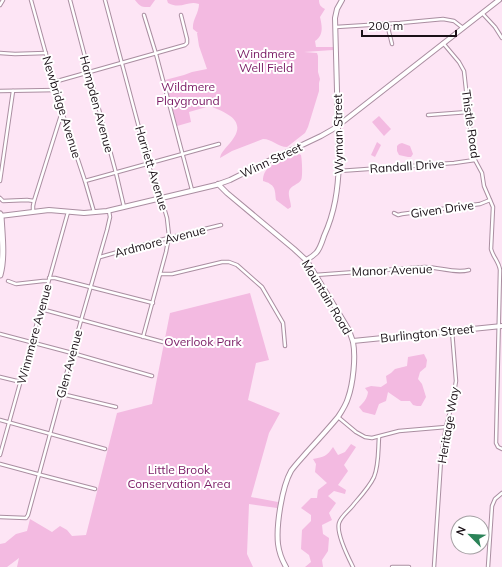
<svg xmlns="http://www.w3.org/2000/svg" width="502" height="567" font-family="Mulish,sans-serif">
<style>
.green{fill:#f3bae1}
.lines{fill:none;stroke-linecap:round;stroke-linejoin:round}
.street-casing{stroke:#aa8ea1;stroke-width:4.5}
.secondary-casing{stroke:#aa8ea1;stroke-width:6}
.highway-casing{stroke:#aa8ea1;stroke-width:7}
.street{stroke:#fff;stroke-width:2.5}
.secondary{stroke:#fff;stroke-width:4}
.highway{stroke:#fff;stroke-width:5}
.labels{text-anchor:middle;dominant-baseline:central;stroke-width:4;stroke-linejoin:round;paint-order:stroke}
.park-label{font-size:12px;fill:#791a64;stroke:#fff}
.street-label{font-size:12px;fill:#1a1017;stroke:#fff}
</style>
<rect width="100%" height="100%" fill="#fde5f5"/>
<!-- green -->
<g class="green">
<path d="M135,0H155L150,7C142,7 140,7 135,0Z"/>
<path d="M167,0H319C319,5 321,7 325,9L320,17C322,26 324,35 315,41L316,47H333V50L304,52L317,53L318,56V72L320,79L319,83V91L308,127L305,133L287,147C278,147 272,139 263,139L232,151L220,158C221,152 226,148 230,143C249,121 227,113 210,106L189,112L191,122L177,126L165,80L184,75L192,72L207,69L199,46L197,33H198L193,29C192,20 199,13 199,4C187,0 182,10 168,3Z"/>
<path d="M379,116L391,129L384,136L372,122Z"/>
<path d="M377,142L381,145L375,157L371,155Z"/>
<path d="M402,143L410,146L413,154L411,157H408L399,155L397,151V146L399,144Z"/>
<path d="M297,153L301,155C302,159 303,178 301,180C298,185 291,185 289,191C288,196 291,202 291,207L288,209L276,200C275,194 276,187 270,184C268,182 265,182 263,181C263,168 272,165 282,160C287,158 291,155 297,153Z"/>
<path d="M250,293L269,360L256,363L248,400L280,413L269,433L251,497L278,502L277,508L249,504L247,554L253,567H17L19,558L7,567H0V544L5,543L16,534L27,531L30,519L52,532L60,526L67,530L72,536L86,535L117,413L152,404L170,313Z"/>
<path d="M424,354L427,360L426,367L420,372L418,379L422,384L426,397L421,406H417L413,405L410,401H401L388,392L386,401L379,404L375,415L363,412L359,407C364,402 367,399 368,392L365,388L371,386L381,387L387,383L386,376L391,373L395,369L407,366L408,357Z"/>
<path d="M351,444L356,447L344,465L348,471L338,485L346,490L345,494L334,491L328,496L336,503L329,513L332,520L322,525L323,534L329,538L328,551L322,560L323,567H305L311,562L309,555L301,549L302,530L311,521V515L301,508L311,498H317L318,490L327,483L315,472L316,464L313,459C324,457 327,456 333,447L338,455L345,452Z"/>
</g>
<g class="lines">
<defs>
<g id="street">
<path d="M31,0L62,112L85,181L94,212"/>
<path d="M70,0L89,72L116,173L124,207"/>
<path d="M105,0L158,199L163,204L167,218L169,236L166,252L143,337"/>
<path d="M0,5L3,0"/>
<path d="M482,13L495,27L502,38"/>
<path d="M144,15L156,54L192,190"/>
<path d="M387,24L392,44"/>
<path d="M336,27L400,23L443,19L454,21L463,28"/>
<path d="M443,43L459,62L464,71L473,154L475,160L482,173L484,186L493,207L491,249C493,257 499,262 500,270L496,443L498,447L502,449"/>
<path d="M0,53L15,54L46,53"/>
<path d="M54,82L185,45L187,43V39L181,15"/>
<path d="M0,91L56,90"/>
<path d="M428,115L468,112"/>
<path d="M339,171L454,163L475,160"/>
<path d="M0,181L13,91"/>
<path d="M85,181L219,144"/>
<path d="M0,198L3,201L27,200L34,201"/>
<path d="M33,212V206L34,201L62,112"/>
<path d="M394,213L398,215L402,214L480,204L490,200"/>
<path d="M100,257L168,238L221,225"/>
<path d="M161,274H172L222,262H229L237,265L262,287L283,323L285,346"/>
<path d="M315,275L425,267C439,267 455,274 469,270"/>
<path d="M49,278H55L153,303"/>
<path d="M8,281L16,284L43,281H48"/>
<path d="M41,309L163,342"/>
<path d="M0,334L72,353L152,376"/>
<path d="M0,377L21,382"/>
<path d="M62,394L116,407"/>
<path d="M338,417L356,432L365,437L372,438L399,431L446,427"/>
<path d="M0,420L105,449"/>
<path d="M0,455L68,212"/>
<path d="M0,464L41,475L95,489"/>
<path d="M0,517L26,518L28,515L80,324L107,230L110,217L109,211"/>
<path d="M353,567C348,557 336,534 339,523C341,516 350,510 354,504C361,496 370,486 374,477C379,465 378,450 379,437"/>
<path d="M392,567H409"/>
<path d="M434,567L441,460L446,426L452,405L456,381L452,331"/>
<path d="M488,567L492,506L495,499L502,493"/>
</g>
<g id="secondary">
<path d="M218,184L227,193L294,249L307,261L349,330C350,334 352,338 353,342C356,357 353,384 348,398C346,405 342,411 338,417C328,429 318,440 307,452C302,458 296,464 291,471C282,487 276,525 278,544C279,552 282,560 286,567"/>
<path d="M0,216L49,210L84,213L107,211L216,185L230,180L258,166L321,136L335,128L499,0"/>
<path d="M306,260C310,258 313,256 316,253C320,249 322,242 324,236C335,212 338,189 339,163L335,18L337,9L342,0"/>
<path d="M353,341L502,326"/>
</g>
<path id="highway" d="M0,214L1,216C2,235 5,257 0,275"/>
</defs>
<!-- street casing -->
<use href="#street" class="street-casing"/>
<!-- secondary casing -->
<use href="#secondary" class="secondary-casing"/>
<!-- highway casing -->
<use href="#highway" class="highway-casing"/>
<!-- street -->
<use href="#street" class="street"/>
<!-- secondary -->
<use href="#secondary" class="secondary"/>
<!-- highway -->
<use href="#highway" class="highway"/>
</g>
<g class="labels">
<!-- park labels -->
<g class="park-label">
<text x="266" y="53">Windmere<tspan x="266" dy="14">Well Field</tspan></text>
<text x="188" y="86">Wildmere<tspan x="188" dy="14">Playground</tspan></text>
<text x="203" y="341">Overlook Park</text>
<text x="179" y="469">Little Brook<tspan x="179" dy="14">Conservation Area</tspan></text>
</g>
<!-- street labels -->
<g class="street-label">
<text transform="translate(97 104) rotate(75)">Hampden Avenue</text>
<text transform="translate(62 107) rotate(73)">Newbridge Avenue</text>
<text transform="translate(471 124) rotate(82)">Thistle Road</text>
<text transform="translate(338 134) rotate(-91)">Wyman Street</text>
<text transform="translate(271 160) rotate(-25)">Winn Street</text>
<text transform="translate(407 166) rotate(-4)">Randall Drive</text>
<text transform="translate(152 168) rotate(73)">Harriett Avenue</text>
<text transform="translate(442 209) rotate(-8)">Given Drive</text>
<text transform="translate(160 241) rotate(-15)">Ardmore Avenue</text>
<text transform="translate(392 270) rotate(-2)">Manor Avenue</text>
<text transform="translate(327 297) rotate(59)">Mountain Road</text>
<text transform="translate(427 333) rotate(-6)">Burlington Street</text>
<text transform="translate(34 334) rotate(-75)">Winnmere Avenue</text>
<text transform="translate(69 364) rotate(-75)">Glen Avenue</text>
<text transform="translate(448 425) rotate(-80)">Heritage Way</text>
</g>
</g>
<!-- north arrow -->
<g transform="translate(470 535) rotate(294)"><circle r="19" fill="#ffffff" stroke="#a39fa2"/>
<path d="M0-3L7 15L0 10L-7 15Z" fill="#2b8358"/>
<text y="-6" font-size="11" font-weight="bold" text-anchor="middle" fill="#1a1017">N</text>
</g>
<!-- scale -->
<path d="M362 30v6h94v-6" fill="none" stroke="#1a1017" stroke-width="2"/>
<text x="368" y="30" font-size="12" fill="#1a1017" stroke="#ffffff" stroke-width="3" paint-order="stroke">200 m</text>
</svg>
